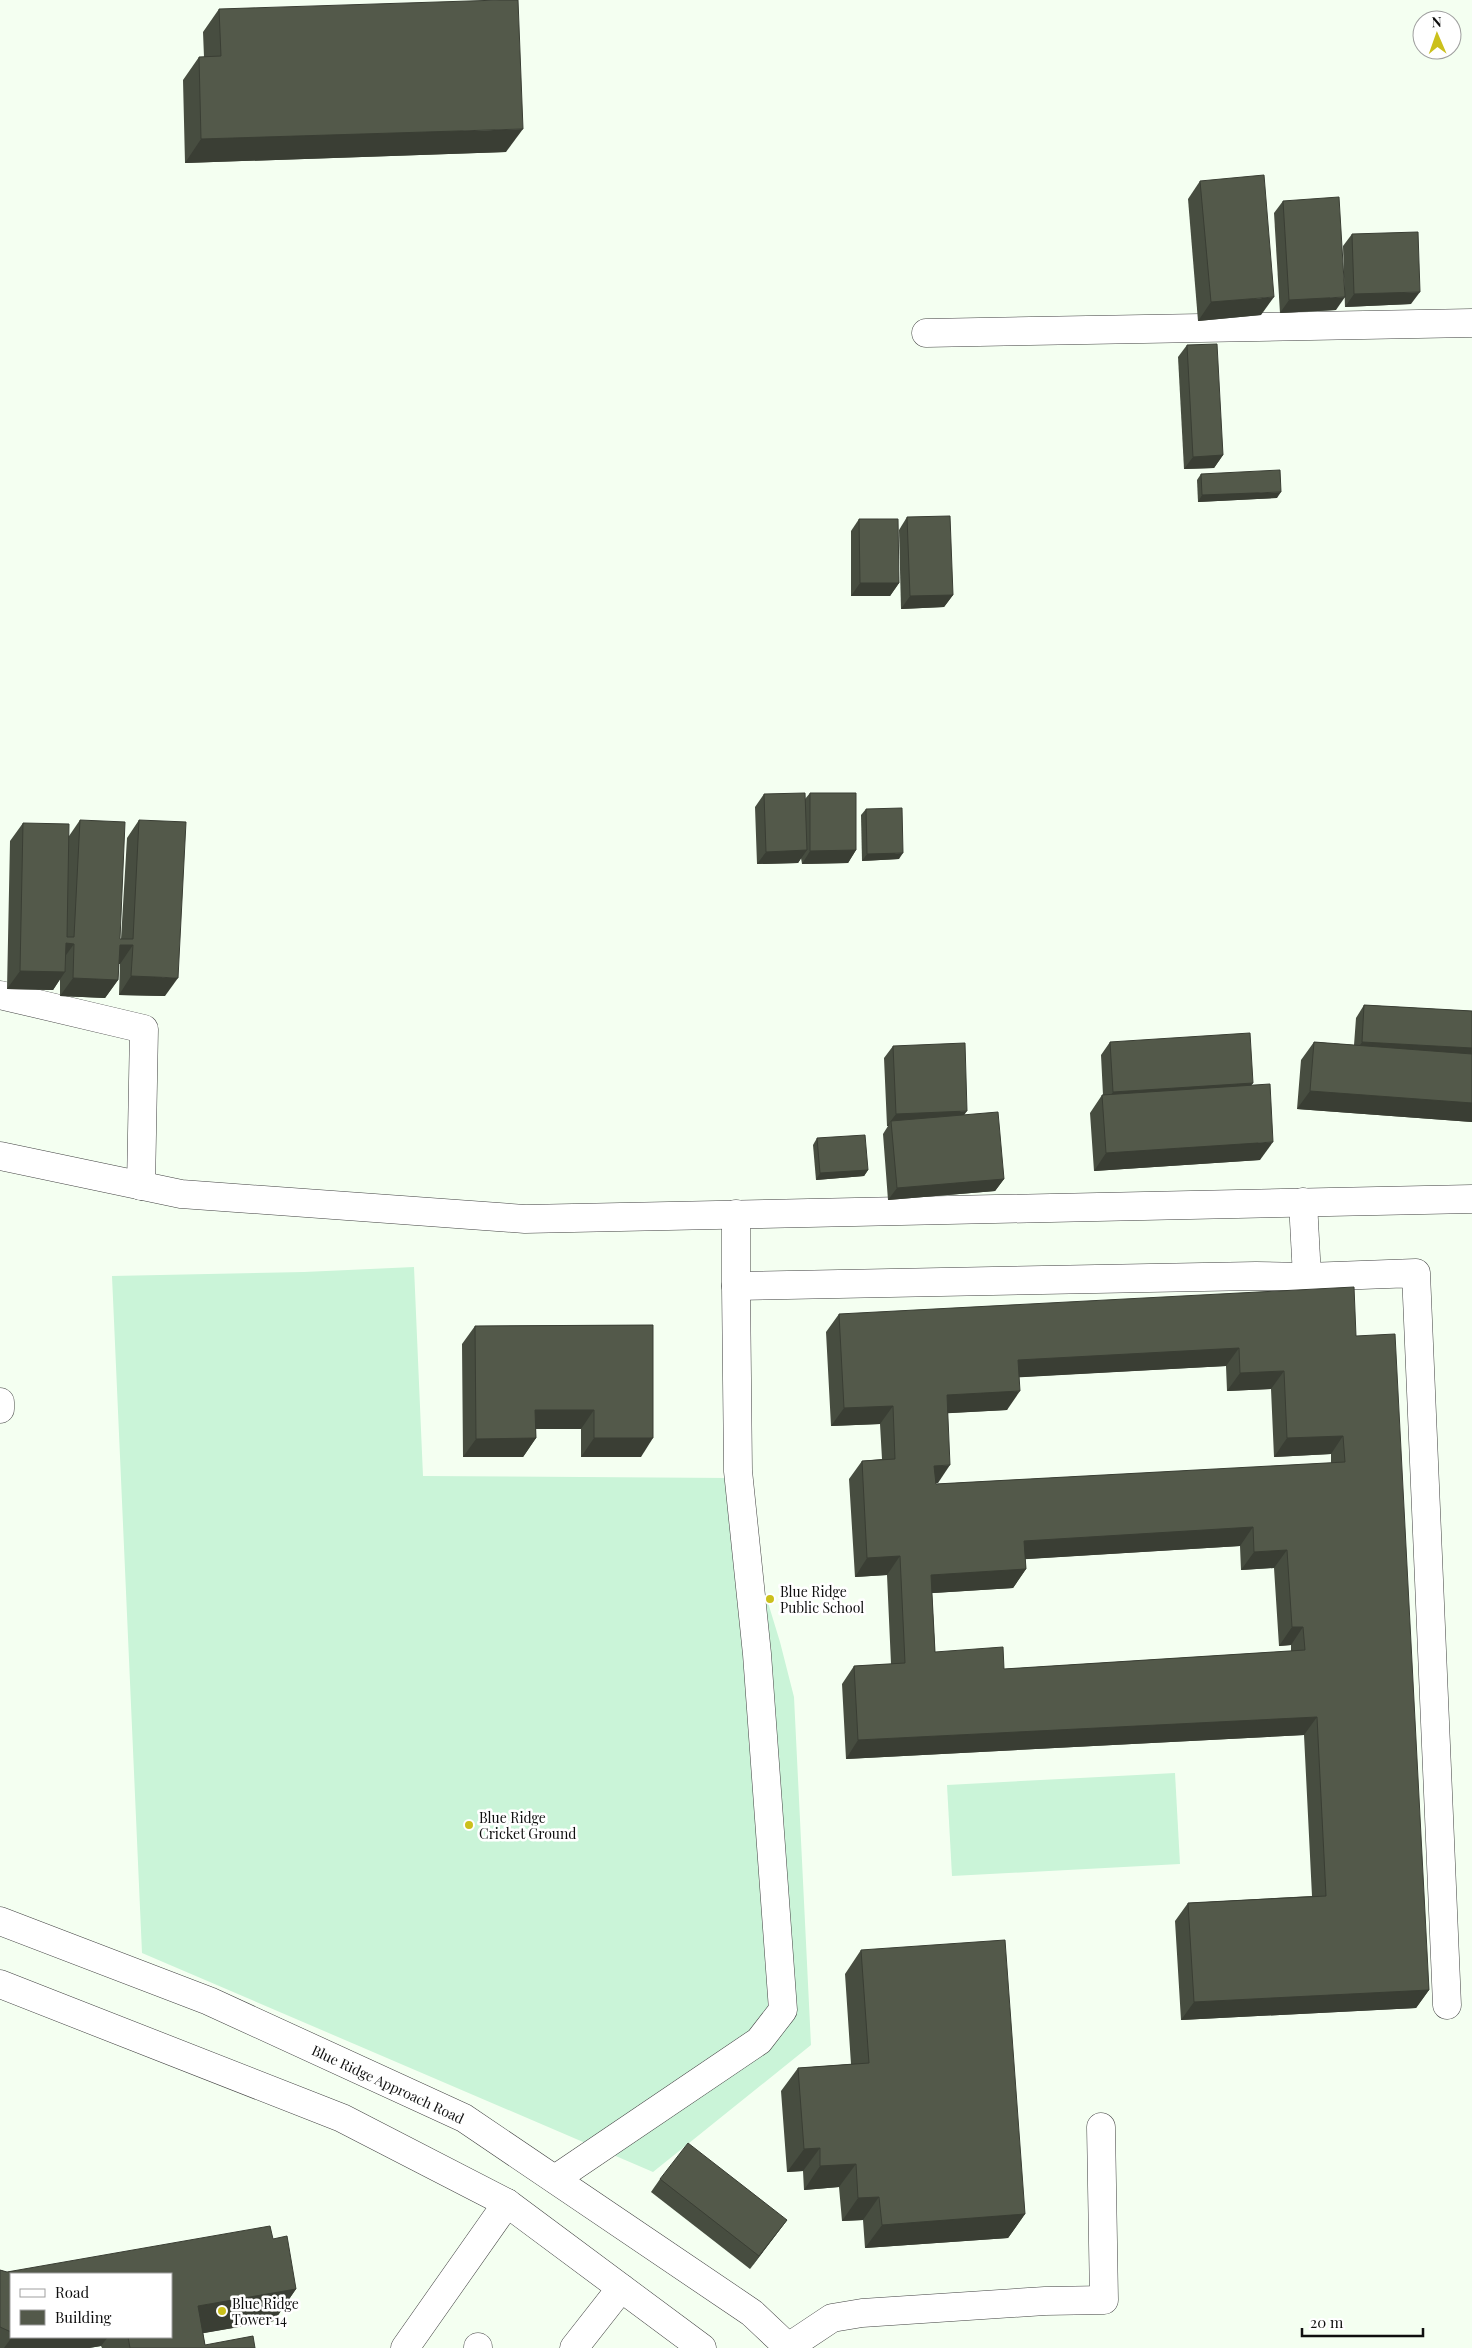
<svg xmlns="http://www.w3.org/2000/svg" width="1472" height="2348" font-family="'Playfair Display',serif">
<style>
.pitch{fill:#caf4d8}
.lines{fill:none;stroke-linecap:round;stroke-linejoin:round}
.minor-casing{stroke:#424242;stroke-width:29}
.minor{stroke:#fff;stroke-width:28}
.wall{fill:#474d40;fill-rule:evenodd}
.shaded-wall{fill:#3a3e34}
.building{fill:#53594a;stroke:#3a3e34;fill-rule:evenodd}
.poi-dot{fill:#cbc01c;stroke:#fff;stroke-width:2}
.labels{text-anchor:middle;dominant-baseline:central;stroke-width:5;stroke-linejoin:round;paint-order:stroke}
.poi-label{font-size:14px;fill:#0f0f0f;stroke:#fff;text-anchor:start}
.street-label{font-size:14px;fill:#0f0f0f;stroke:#fff}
</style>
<rect width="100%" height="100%" fill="#f4fff1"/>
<!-- pitch -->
<g class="pitch">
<path d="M414,1267L423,1476L730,1478L780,1642L794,1697L811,2045L653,2172L142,1953L112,1276L304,1272Z"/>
<path d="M1175,1773L1180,1864L952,1876L947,1785Z"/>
</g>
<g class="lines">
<defs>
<g id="minor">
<path d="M926,333L1472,323"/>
<path d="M0,995L144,1029L141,1186"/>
<path d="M0,1156L181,1194L525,1219L1472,1199"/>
<path d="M1303,1202L1307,1277"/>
<path d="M736,1286V1214"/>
<path d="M0,1402V1409"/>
<path d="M0,1921L209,2001L464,2118L752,2313L789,2348"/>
<path d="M0,1984L342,2118L507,2203L702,2348"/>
<path d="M555,2179L759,2041L783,2010L757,1654L738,1471L736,1286L1256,1276L1307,1277L1416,1273L1447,2005"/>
<path d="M478,2347V2348"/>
<path d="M405,2348L507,2203"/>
<path d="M574,2348L621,2288"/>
<path d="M787,2348L832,2318L862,2313L1045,2301L1104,2300L1101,2127"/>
</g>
</defs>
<!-- minor casing -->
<use href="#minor" class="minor-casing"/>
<!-- minor -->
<use href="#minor" class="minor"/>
</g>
<!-- wall -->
<g class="wall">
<path d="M219,9L506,152L185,163L183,80L199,57H204L203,32Z"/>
<path d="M1200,181L1261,315L1198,321L1188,199Z"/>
<path d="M1283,201L1336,310L1280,313L1274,213Z"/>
<path d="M1352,234L1411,304L1345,307L1343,246Z"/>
<path d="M1187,345L1223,455L1214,468L1184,469L1178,357Z"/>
<path d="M1201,474L1277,498L1198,502L1197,480Z"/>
<path d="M907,517L953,595L944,607L901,609L899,530Z"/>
<path d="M859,519L899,583L890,596H851V531Z"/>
<path d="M810,793L856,850L848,863L802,864L801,858L798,863L757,864L755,807L764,794L805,799Z"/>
<path d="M866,809L899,859L862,861L861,815Z"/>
<path d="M80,820L120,939H121L127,838L139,820L165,996L119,995L120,964H119L118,980L105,998L60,996V979L53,990L7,989L10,841L23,823L69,836Z"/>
<path d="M1364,1005L1472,1011V1122L1297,1109L1301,1060L1314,1042L1354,1045L1356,1018Z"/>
<path d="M1110,1042L1253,1083L1251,1085L1260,1160L1094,1171L1090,1113L1102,1095H1103L1101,1055Z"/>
<path d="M893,1046L964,1115L1004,1179L995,1191L888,1200L883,1134L888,1126H887L884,1058Z"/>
<path d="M817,1138L868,1170L864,1176L816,1180L813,1145Z"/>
<path d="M839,1314L1356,1336L1429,1990L1416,2008L1181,2020L1175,1921L1188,1903L1312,1896L1304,1735L846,1759L842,1684L854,1666L891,1664L887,1575L855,1577L849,1479L862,1461L882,1459L880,1424L831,1426L826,1332ZM1226,1366L1227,1391L1271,1389L1274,1457L1331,1454V1463L936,1484V1483H938L948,1413L1007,1410L1019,1377ZM1240,1546L1241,1570L1274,1568L1279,1646L1291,1645V1651L1004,1669L935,1652L932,1593L1013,1588L1026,1569L1025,1559Z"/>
<path d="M653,1325L641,1457H581V1429H536V1438L523,1457H463L462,1344L475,1326Z"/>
<path d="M861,1950L1025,2214L1008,2238L865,2248L863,2220L842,2221L839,2187L804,2190L803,2171L787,2172L781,2091L798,2068L851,2064L845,1974Z"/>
<path d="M660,2179L787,2220L750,2269L651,2192Z"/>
<path d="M273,2239L296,2289L274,2321L203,2333L205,2345L255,2348H102L101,2346L89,2348H0V2270L7,2272ZM11,2274H171V2337H11Z"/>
</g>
<!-- shaded-wall -->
<g class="shaded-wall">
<path d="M523,129L506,152L185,163L201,139Z"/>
<path d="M1420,292L1411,304L1345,307L1354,294Z"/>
<path d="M1274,297L1261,315L1198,321L1211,302Z"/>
<path d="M1345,297L1336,310L1280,313L1289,300Z"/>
<path d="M1223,455L1214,468L1184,469L1193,457Z"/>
<path d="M1281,492L1277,498L1198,502L1202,495Z"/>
<path d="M860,583H899L890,596H851Z"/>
<path d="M953,595L944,607L901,609L910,596Z"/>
<path d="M807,850L798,863L757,864L766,852Z"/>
<path d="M856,850L848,863L802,864L810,851Z"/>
<path d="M903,853L899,859L862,861L867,854Z"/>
<path d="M66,943L74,944L61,962Z"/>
<path d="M120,945H133L120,964H107Z"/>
<path d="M20,971L65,972L53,990L7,989Z"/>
<path d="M131,976L178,978L165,996L119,995Z"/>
<path d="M73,978L118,980L105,998L60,996Z"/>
<path d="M1362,1042L1472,1048V1061L1354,1054Z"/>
<path d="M1253,1083L1244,1096L1104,1104L1113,1092Z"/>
<path d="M1310,1091L1472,1103V1122L1297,1109Z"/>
<path d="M967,1111L958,1124L891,1121L888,1126H887L896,1114Z"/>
<path d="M1273,1142L1260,1160L1094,1171L1106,1153Z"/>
<path d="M868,1170L864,1176L816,1180L820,1173Z"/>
<path d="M1004,1179L995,1191L888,1200L897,1188Z"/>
<path d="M1239,1348L1226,1366L1006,1378L1018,1360Z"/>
<path d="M1284,1371L1271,1389L1227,1391L1240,1373Z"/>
<path d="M1020,1391L1007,1410L934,1414L947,1395Z"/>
<path d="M893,1406L880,1424L831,1426L844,1408Z"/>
<path d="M535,1410H594L581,1429H523Z"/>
<path d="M1343,1436L1331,1454L1274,1457L1287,1438Z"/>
<path d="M536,1438L523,1457H463L476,1439Z"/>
<path d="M594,1438H653L641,1457H581Z"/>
<path d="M950,1465L938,1483L922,1484L934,1466Z"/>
<path d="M1253,1527L1240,1546L1011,1560L1024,1541Z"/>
<path d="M1287,1550L1274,1568L1241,1570L1254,1552Z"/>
<path d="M900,1556L887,1575L855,1577L867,1558Z"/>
<path d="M1026,1569L1013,1588L918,1594L931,1575Z"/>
<path d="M1292,1627H1303L1291,1645L1279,1646Z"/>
<path d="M1317,1717L1304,1735L846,1759L858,1740Z"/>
<path d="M1429,1990L1416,2008L1181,2020L1194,2002Z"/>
<path d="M820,2148L803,2171L787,2172L804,2149Z"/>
<path d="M856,2164L839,2187L804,2190L820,2166Z"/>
<path d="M879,2197L863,2220L842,2221L858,2198Z"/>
<path d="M1025,2214L1008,2238L865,2248L882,2225Z"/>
<path d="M787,2220L778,2232L750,2269L759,2256Z"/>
<path d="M296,2289L274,2321L176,2338L198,2306Z"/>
<path d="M12,2337H108L101,2346L89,2348H4Z"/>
</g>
<!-- building -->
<g class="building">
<path d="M500,0H518L523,129L201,139L199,57L221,56L219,9Z"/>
<path d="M1264,175L1274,297L1211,302L1200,181Z"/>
<path d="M1339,197L1345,297L1289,300L1283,201Z"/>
<path d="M1418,232L1420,292L1354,294L1352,234Z"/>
<path d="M1217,344L1223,455L1193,457L1187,345Z"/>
<path d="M1280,470L1281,492L1202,495L1201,474Z"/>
<path d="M950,516L953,595L910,596L907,517Z"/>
<path d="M859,519H898L899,583H860Z"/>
<path d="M805,793L807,850L766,852L764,794Z"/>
<path d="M810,793H856V850L810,851Z"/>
<path d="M902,808L903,853L867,854L866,809Z"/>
<path d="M80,820L125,822L120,939H133L139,820L186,822L178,978L131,976L133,945H120L118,980L73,978L74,944L66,943L65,972L20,971L23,823L69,824L67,937H74Z"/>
<path d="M1364,1005L1472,1011V1048L1362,1042Z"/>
<path d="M1250,1033L1253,1083L1113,1092L1110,1042Z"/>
<path d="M1314,1042L1472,1054V1103L1310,1091Z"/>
<path d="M965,1043L967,1111L896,1114L893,1046Z"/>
<path d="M1270,1084L1273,1142L1106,1153L1102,1095Z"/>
<path d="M998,1112L1004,1179L897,1188L891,1121Z"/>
<path d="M865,1135L868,1170L820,1173L817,1138Z"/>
<path d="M1354,1287L1356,1336L1395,1334L1429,1990L1194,2002L1188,1903L1326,1896L1317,1717L858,1740L854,1666L905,1663L900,1556L867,1558L862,1461L895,1459L893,1406L844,1408L839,1314ZM1239,1348L1240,1373L1284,1371L1287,1438L1343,1436L1345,1462L936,1484L934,1466L950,1465L947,1395L1020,1391L1018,1360ZM1253,1527L1254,1552L1287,1550L1292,1627H1303L1305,1650L1004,1669L1003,1647L935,1652L931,1575L1026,1569L1024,1541Z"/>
<path d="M653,1325V1438H594V1410H535L536,1438L476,1439L475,1326Z"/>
<path d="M1005,1940L1025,2214L882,2225L879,2197L858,2198L856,2164L820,2166V2148L804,2149L798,2068L869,2063L861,1950Z"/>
<path d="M688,2143L787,2220L759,2256L660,2179Z"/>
<path d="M270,2226L273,2239L287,2236L296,2289L198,2306L205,2345L253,2336L255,2348H130L128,2337H171V2274H11V2332L0,2327V2270L7,2272Z"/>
</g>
<!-- markers -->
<g class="poi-dot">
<circle cx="770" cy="1599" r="5"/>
<circle cx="469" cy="1825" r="5"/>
<circle cx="222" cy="2311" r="5"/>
</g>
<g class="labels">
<!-- poi labels -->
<g class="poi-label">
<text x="780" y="1591">Blue Ridge<tspan x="780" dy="16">Public School</tspan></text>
<text x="479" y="1817">Blue Ridge<tspan x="479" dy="16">Cricket Ground</tspan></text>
<text x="232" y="2303">Blue Ridge<tspan x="232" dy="16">Tower 14</tspan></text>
</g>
<!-- street labels -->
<g class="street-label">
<text transform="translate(388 2084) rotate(25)">Blue Ridge Approach Road</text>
</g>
</g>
<!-- legend -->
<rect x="10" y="2273" width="162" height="65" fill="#ffffff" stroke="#9f9f9f"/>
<rect x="20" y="2289" width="25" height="8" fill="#ffffff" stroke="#9f9f9f"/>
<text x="55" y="2298" font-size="15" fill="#0f0f0f">Road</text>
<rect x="20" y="2310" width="25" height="15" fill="#53594a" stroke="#9f9f9f"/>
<text x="55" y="2323" font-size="15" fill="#0f0f0f">Building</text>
<!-- north arrow -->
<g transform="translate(1437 35) rotate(358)"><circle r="24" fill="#ffffff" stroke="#9f9f9f"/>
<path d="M0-4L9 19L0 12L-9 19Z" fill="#cbc01c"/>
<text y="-8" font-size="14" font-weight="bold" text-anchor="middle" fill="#0f0f0f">N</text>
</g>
<!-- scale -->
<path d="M1302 2328v8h121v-8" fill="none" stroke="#0f0f0f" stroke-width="2.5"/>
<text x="1310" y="2328" font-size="15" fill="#0f0f0f" stroke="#ffffff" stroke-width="4" paint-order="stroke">20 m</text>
</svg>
